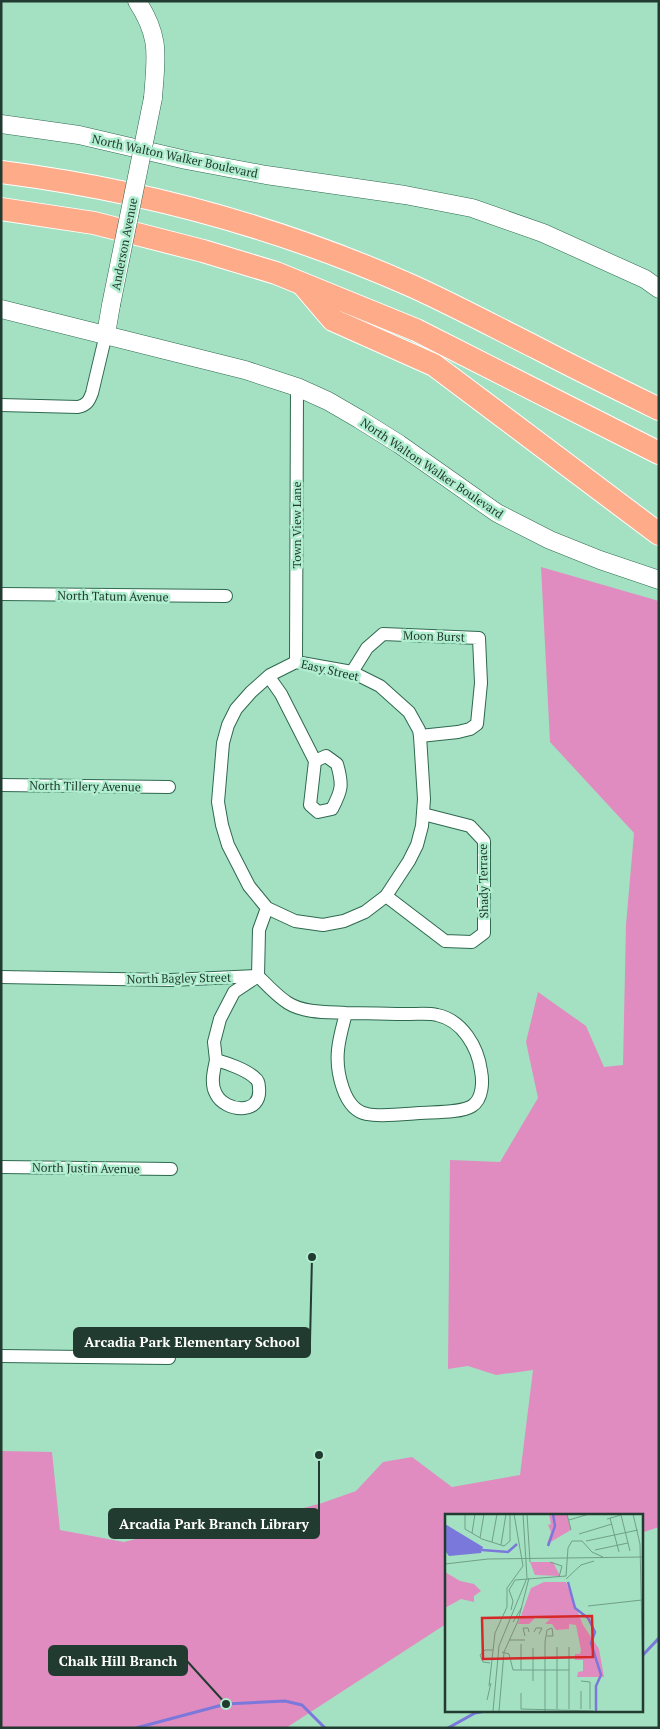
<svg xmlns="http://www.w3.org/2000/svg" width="660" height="1729" font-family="'PT Serif',serif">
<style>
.green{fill:#e08cc0}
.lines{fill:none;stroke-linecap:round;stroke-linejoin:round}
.stream{stroke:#7b78dc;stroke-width:3}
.street-casing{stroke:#2e694f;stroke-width:14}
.secondary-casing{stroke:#2e694f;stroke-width:19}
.highway-casing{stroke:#fff;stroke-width:24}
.street{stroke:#fff;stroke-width:12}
.secondary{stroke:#fff;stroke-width:18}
.highway{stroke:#feab8a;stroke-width:22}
.secondary-bridge-casing{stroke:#2e694f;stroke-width:19;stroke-linecap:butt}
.secondary-bridge{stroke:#fff;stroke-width:18}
.labels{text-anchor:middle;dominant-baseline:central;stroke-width:5;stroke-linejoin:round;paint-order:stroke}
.street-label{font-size:12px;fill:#223b30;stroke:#b0eecf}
.inset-river{fill:none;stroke:#7b78dc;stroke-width:2.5}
.inset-road{fill:none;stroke:#709f88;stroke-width:1}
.view{fill:#d62828;fill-opacity:0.15;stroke:#d62828;stroke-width:2.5}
.inset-edge{fill:none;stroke:#223b30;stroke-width:2.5}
.leader{fill:none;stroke:#223b30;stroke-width:2}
.callout-dot{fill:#223b30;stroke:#b0eecf;stroke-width:2}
.callout{fill:#223b30;stroke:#223b30;stroke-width:2}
.callout-label{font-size:14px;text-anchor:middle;font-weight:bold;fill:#fff}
</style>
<rect width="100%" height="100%" fill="#a4e1c2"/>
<!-- green -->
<path class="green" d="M541,567L659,601V1527L641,1533V1515H446V1624L286,1728H1V1451L52,1452L60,1530L124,1542L174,1529L186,1535L212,1519L281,1514L322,1503L356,1491L383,1462L412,1457L452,1487L520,1475L533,1370L496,1375L468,1366L448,1369L450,1160L500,1162L538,1098L526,1042L538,992L586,1026L604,1067L623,1065L626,925L634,833L550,742Z"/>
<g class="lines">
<!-- stream -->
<g class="stream">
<path d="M641,1657L659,1638"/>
<path d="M136,1728L226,1704L285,1701L302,1705L325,1728"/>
<path d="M448,1728L475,1713L491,1710"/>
</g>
<defs>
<g id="street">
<path d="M1,405L78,407C87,405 89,401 92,393L106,334"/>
<path d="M1,594L226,596"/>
<path d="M296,662L352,672L380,686L409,712L419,730L420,736L424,799L422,826L417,845L409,861L386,896L365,912L344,921L323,925L295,921L267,908L249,886L228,845L222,825L218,802L223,743L228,725L236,709L251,692L270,675Z"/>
<path d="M296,662L297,387"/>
<path d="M352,672L367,648L383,634L479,638L481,683L477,724L470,729L458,732L420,736"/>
<path d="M269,677L281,694L315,761L310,805L318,812L332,809C342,790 343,785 337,764L326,756L315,761"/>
<path d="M1,785L169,787"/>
<path d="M386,896L445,941L472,942L484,933V841L470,826L423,814"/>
<path d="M1,977L171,980L258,976C267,985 277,996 288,1003C304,1013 327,1012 346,1013C367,1013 389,1014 410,1014C419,1014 429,1013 437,1015C462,1020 478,1047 481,1071C483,1081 483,1099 472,1106C461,1113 434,1112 420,1113C405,1114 380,1117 367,1114C343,1110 336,1070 338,1050C339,1038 343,1025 346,1013"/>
<path d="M216,1060L214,1042L220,1019L234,992L258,976L259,930L267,908"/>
<path d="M216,1060C227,1063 247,1070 255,1078C258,1080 259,1085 259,1088C262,1116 225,1112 216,1094C210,1084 214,1070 216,1060Z"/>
<path d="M1,1167L171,1169"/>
<path d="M1,1356L169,1358"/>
</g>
<g id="secondary">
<path d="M137,1C161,38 156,56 153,98"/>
<path d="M1,124L79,135L186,160L266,175L405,195L472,208L543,233L645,279L659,289"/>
<path d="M1,309L245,370L297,387L328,401L359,419L399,444L497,513L550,540L600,560L659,580"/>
<path d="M106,334L111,305"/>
</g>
<g id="highway">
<path d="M1,172C143,190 281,228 412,286C454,305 495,327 537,348C577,369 618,389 659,409"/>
<path d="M1,209L94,223L203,251L276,273L416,330L659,453"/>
<path d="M304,286L333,320L434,365L659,534"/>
</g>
</defs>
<!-- street casing -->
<use href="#street" class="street-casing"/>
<!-- secondary casing -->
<use href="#secondary" class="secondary-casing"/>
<!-- highway casing -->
<use href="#highway" class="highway-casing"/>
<!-- street -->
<use href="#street" class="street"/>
<!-- secondary -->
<use href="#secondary" class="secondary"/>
<!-- highway -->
<use href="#highway" class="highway"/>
<defs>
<path id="secondary-bridge" d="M111,305L153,98"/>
</defs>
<!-- secondary-bridge casing -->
<use href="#secondary-bridge" class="secondary-bridge-casing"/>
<!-- secondary-bridge -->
<use href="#secondary-bridge" class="secondary-bridge"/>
</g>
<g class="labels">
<!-- street labels -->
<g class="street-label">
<text transform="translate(175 156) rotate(12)">North Walton Walker Boulevard</text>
<text transform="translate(124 244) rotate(-79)">Anderson Avenue</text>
<text transform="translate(432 468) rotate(34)">North Walton Walker Boulevard</text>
<text transform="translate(296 525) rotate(-90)">Town View Lane</text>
<text transform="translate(113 596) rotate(1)">North Tatum Avenue</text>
<text transform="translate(434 636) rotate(2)">Moon Burst</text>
<text transform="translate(330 670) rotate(13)">Easy Street</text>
<text transform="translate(85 786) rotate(1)">North Tillery Avenue</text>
<text transform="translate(483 881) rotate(-91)">Shady Terrace</text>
<text transform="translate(179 978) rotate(-1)">North Bagley Street</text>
<text transform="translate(86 1168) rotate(1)">North Justin Avenue</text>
</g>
</g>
<!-- overview -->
<g transform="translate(445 1514)">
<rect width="198" height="198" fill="#a4e1c2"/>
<path d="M104,0H122L126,16L102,30L106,18L103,11L106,10ZM85,48H108L115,62L90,61ZM0,58L15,67L29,70L36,77L29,82V88L16,85L0,94ZM99,68H121L138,111L154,135L159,163H132L133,158L138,157V146H130V140H135L136,136L131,111L124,110V115L111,116L107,110H100L105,105L90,104L84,110H73L86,74Z" fill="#e08cc0"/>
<path d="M0,10L38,33L36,39L4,42L0,37Z" fill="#7b78dc"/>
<path class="inset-river" d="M103,32L110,12L108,0M37,36L63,38L72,30M123,68L130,94L143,104L150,118L146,129L156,161L151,172V197"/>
<path class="inset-road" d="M20,0V15L37,25L59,32L65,27V0M82,0L85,48M122,0L126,16M188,0L195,30L198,168M165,4L174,38M162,5L176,1L185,37M124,6L144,0M27,19L30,0M134,20L167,10M35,24L39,0M141,27L193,16M47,28L52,0M56,31L61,0M150,36L183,29M105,48L117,52L114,63M0,50L43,45L198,43M121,65L136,51L149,47M143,92L197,86M66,96L68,87L64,76L70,66L121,62L123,34L127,27H137L147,38L158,43M68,108L77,93M89,118L91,114H97L94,120M80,122L78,114H83L84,118M64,126H80M76,130V156M112,133V195M124,133V195M88,134V167M57,138L64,140L68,156H124M45,149L38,148L35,141L40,136H48M136,167L145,168V195M44,172L50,119L62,93V74L78,52L69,0M136,177V195M76,179V195M42,186L46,169M76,195L148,197M48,197L54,132L82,64L78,0M54,197L59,138L73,107L84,64M100,197V128L102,116L107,114L108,122H102"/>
<path class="view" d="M147,102L148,143L38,145L37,104Z"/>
<rect width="198" height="198" class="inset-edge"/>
</g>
<!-- callouts -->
<path class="leader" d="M312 1257L310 1342M319 1455L319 1524M226 1704L187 1661"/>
<g class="callout-dot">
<circle cx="312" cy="1257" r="5"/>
<circle cx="319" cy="1455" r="5"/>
<circle cx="226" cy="1704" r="5"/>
</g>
<g class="callout">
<rect x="74" y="1328" width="236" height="29" rx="5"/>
<rect x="109" y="1509" width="210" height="29" rx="5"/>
<rect x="49" y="1646" width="138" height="29" rx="5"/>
</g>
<g class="callout-label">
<text x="192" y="1347">Arcadia Park Elementary School</text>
<text x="214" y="1529">Arcadia Park Branch Library</text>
<text x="118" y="1666">Chalk Hill Branch</text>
</g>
<!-- border -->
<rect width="660" height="1729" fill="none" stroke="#223b30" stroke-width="5"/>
</svg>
